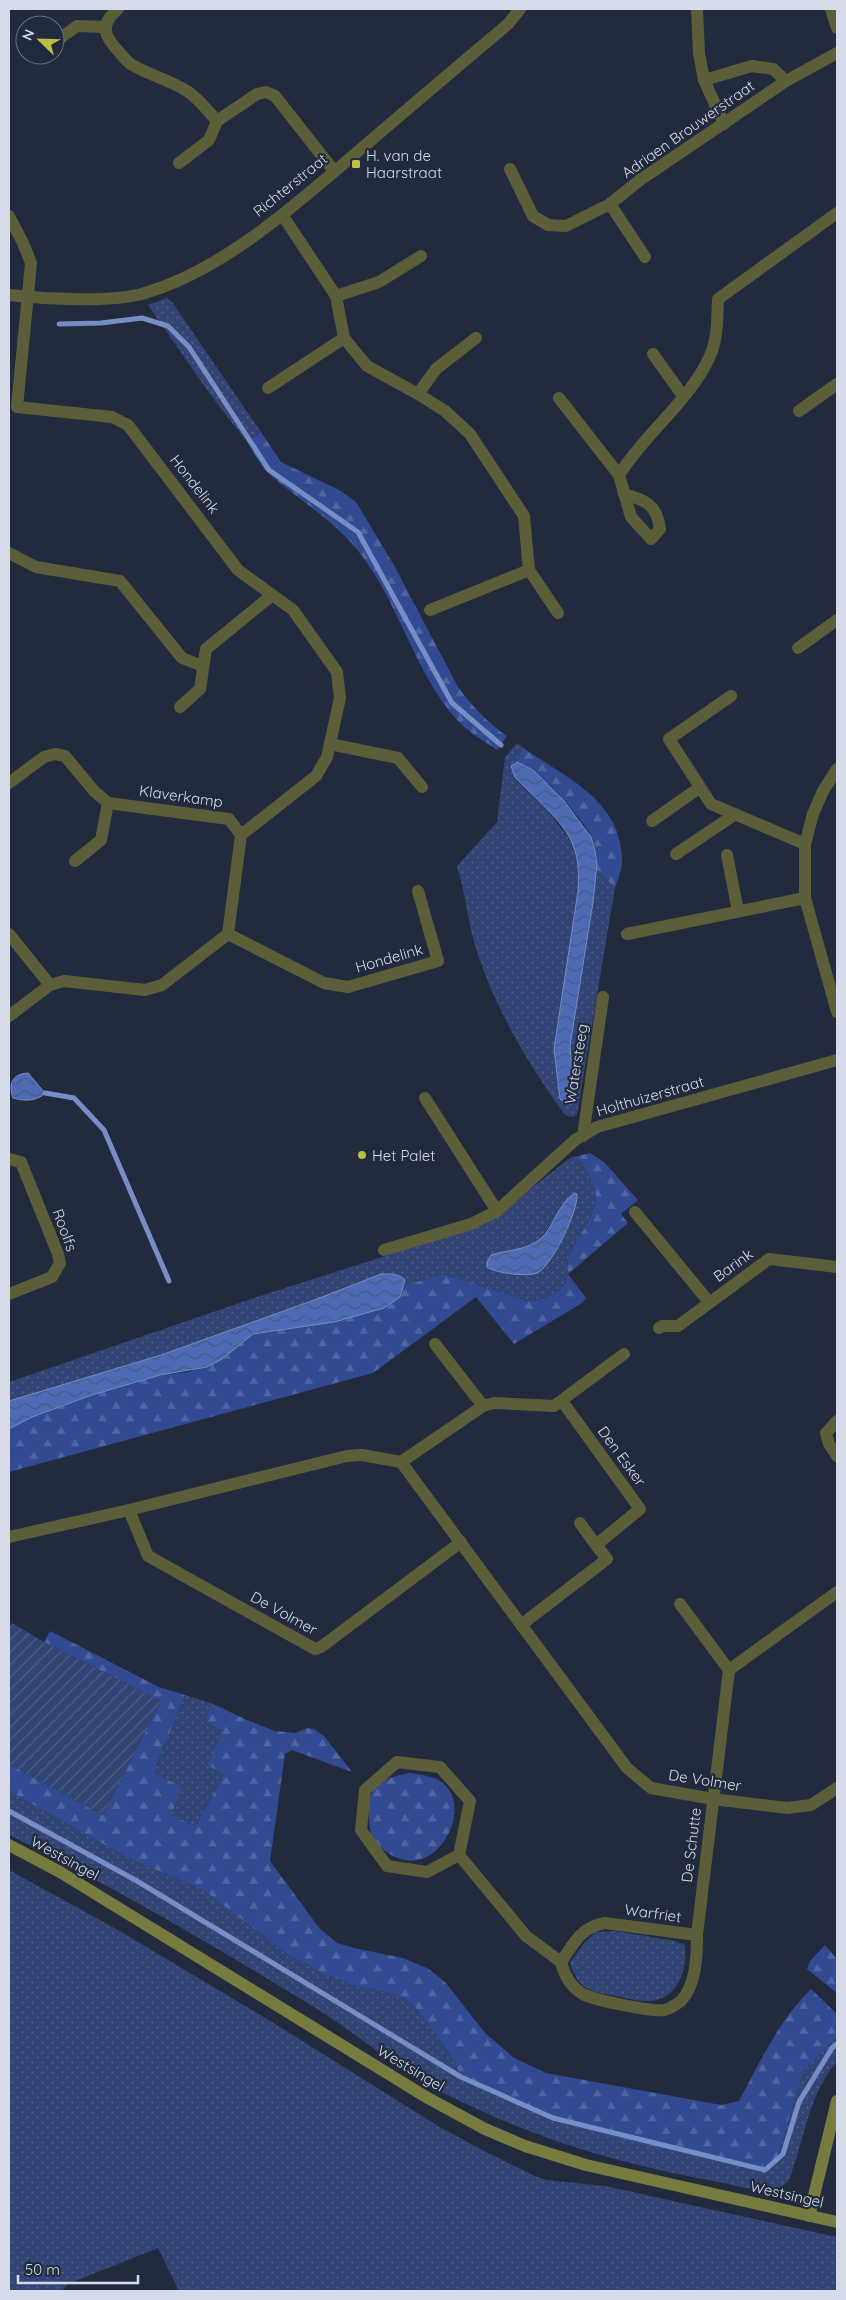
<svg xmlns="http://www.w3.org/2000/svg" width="846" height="2300" font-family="Quicksand,sans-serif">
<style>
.grass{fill:url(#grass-dots);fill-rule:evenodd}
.forest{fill:url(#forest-firs)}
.garden{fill:url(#garden-furrows)}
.water{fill:url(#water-waves);stroke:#778dc5}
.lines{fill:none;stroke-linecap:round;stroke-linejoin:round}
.stream{stroke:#778dc5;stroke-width:5}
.street{stroke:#5c5e39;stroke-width:12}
.secondary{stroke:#787b3f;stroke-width:12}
.poi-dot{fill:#bbc045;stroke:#222a3d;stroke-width:2}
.labels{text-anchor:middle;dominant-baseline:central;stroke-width:4.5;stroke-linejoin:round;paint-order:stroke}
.street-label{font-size:15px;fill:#d5dbe8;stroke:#222a3d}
.poi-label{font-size:15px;fill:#d5dbe8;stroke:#222a3d;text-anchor:start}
</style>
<defs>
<pattern id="grass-dots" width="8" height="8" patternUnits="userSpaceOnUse" patternTransform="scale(1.25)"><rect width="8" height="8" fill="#324474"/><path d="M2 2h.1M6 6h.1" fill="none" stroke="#4f5e88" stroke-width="1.8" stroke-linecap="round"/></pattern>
<pattern id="forest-firs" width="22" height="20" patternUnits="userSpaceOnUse" patternTransform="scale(1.25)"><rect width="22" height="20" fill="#324a92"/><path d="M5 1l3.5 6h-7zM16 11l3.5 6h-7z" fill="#4f64a1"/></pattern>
<pattern id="garden-furrows" width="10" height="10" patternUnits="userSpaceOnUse" patternTransform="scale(1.25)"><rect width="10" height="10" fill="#324474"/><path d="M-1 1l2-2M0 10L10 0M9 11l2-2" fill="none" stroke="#4f5e88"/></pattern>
<pattern id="water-waves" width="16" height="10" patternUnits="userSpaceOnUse" patternTransform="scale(1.25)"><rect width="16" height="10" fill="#4f6bb6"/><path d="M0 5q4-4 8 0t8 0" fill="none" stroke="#485984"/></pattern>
</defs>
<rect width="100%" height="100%" fill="#222a3d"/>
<!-- grass -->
<g class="grass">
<path d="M167,298L172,302L261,432L247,442L209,393L148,305Z"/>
<path d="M517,743L522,747L517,762L513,763L573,844L579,866L578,891L554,1049L573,1090L570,1046L593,902L596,869L615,888L577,1114L573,1117L565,1115C529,1065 498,1014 478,955C468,926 466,895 457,866L497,822L505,757Z"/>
<path d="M570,1158L580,1161C586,1171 595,1184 596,1196C596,1218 576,1237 569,1256C566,1265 570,1275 565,1283C558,1294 540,1302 528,1301L443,1274L403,1286L405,1280L317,1299L161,1355L9,1401V1382L254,1298L485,1224ZM577,1194C578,1213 561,1244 550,1259C545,1265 534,1270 527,1275L487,1265L489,1257L526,1247L539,1240L556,1217L561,1205Z"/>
<path d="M185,1695L211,1703L205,1722L225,1731L224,1774L196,1826L171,1815L153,1773Z"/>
<path d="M9,1791L130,1859L202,1889L287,1954L325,1974L351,1985L395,1994L405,1999L415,2007L452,2057L461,2077L477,2086L566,2123L613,2138L765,2170L803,2071L837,2037V2062C809,2092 804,2142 789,2180C775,2199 739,2186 719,2182C635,2167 550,2144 473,2107C453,2098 433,2088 415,2077C381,2056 351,2030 317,2009C217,1947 115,1888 9,1835Z"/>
<path d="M9,1870L118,1930L272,2022L438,2126L482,2150L535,2176L546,2180L605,2186L837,2237V2291H179L158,2248L68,2284L62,2291H9Z"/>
<path d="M615,1931L675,1941L685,1945C688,1970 677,2002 647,2001C637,2001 626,1998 616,1996C606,1994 592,1993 583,1986C577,1981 572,1970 570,1963L584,1943L596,1932Z"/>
</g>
<!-- forest -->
<g class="forest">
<path d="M261,432L281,462L339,490L356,502L395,567L458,687C472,706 488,723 507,736L497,750C484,741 468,732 457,720C415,673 400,606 362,556C336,521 300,501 268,473C260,466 254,452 247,442Z"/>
<path d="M522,747C564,777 619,798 622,857C623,867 618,879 615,888L596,869C598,859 596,848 592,838C584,819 536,767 517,762Z"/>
<path d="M590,1153L604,1162L638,1200L621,1214L628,1223L568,1274L586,1298L582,1303L514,1344L476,1297L373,1373L9,1472V1429L32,1417L92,1395L160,1375L189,1372L222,1359L253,1334L271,1332L400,1297L403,1286L443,1274L528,1301C540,1302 558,1294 565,1283C570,1275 566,1265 569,1256C576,1237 596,1218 596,1196C595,1184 586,1171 580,1161L570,1158Z"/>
<path d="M50,1631L159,1687L185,1695L153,1773L182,1787L171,1815L196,1826L224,1774L207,1765L224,1731L205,1722L211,1703L247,1720L275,1731L296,1733L307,1728L314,1729L324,1736L352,1772L292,1750L285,1754L270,1861L320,1929L337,1943L354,1948L403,1958L429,1969L446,1983L485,2033L514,2058L546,2073L721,2105L739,2101C761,2060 778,2022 811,1989L837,2014V2037L803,2071L774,2168L756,2169L613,2138L566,2123L477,2086L461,2077L452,2057L415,2007L405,1999L395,1994L351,1985L325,1974L287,1954L202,1889L130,1859L9,1791V1764L103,1815L161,1701L44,1642Z"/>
<path d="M409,1773C421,1775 436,1776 445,1785C472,1811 437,1881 391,1855C383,1850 373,1842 371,1833C368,1819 365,1792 380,1783C388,1777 399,1776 409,1773Z"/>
<path d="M825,1945L837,1959V1993L807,1969L810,1961Z"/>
</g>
<!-- garden -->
<path class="garden" d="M12,1623L44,1642L161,1701L103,1815L9,1764V1629Z"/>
<!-- water -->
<g class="water">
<path d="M517,762L533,770L564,801L591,837L595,850L597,864L593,902L570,1046L573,1090L572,1104H565L560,1099L554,1049L578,891C579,875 579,860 573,845C564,821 532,795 515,777L511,766Z"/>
<path d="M28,1073L45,1093C36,1102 24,1101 13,1098C8,1084 12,1074 28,1073Z"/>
<path d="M575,1193L577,1194C578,1212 554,1261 539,1272C531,1278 495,1273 487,1267V1262L491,1255C507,1250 526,1250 539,1240C555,1227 556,1205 575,1193Z"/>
<path d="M381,1274C390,1274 398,1273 405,1280L400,1297L384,1308L334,1322L253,1334L222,1359L207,1367L160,1375L92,1395L32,1417L9,1429V1401L161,1355L317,1299Z"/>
</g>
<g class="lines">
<!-- stream -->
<g class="stream">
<path d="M59,324L101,323L142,318L168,326L189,347L269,470L358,532L452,703L501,745"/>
<path d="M45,1093L74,1098L104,1130L169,1281"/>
<path d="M9,1811L137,1881L461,2077L553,2118L765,2170L783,2154L799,2102L832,2048L837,2044"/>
</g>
<!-- street -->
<g class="street">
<path d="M118,9C98,26 105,37 120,53C124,58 129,64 134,66C152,76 170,80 187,91C198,98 208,111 217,121"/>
<path d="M697,9L699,53L704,80L724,124"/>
<path d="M831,9L837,28"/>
<path d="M55,42L77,26L106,27"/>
<path d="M704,80L752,66L773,69L786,81"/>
<path d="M179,163L209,140L217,121L257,94L266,92L275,96L334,171"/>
<path d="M510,169L533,216L548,225L566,226L610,204L640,180L786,81L837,53"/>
<path d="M610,204L645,257"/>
<path d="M9,216L23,243L31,263L17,407L112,417L128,425L238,570L293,610L337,672L340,698L327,757L316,776L241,835L228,934L162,985L145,990L64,981L50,985L9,1016"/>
<path d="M283,216L336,296L344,338L367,366L418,394L445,411L470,434L524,516L529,570"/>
<path d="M9,295C44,299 111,303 145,293C223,270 294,206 355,154C406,110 457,67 508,24L520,9"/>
<path d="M336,296L379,282L421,256"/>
<path d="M653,354L683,396"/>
<path d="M268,388L344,338"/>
<path d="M418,394L436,369L476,338"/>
<path d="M559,398L619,475L631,517L651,539L660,529C657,505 646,500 624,494"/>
<path d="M799,411L837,384"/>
<path d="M619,475C645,433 690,401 710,356C718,338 717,318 718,299L837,213"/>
<path d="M9,553L36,567L120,581L182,658L203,666"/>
<path d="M430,610L529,570L558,613"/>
<path d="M798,648L837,620"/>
<path d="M731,696L669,739L711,804L805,844"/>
<path d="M180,707L200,689L206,649L271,596"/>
<path d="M330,744L398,758L422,787"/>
<path d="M837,769L823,791L813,814L805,844V898L837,1012"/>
<path d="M9,783L44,757L55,754L65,756L94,791L108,803L229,819L241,835"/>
<path d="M652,821L699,788"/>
<path d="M676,854L734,815"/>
<path d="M727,855L738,911"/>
<path d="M75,861L101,840L108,803"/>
<path d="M9,934L50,985"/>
<path d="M228,934L324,983L348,987L438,961L418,891"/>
<path d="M627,934L805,898"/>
<path d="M425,1098L497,1211"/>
<path d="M583,1136L603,997"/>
<path d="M9,1159L21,1162L58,1254L60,1263L52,1277L9,1294"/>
<path d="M635,1212L709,1302"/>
<path d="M384,1250L471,1224L497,1211L575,1140L597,1127L837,1060"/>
<path d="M659,1328L662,1326H678L769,1259L837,1267"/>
<path d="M435,1344L483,1406"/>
<path d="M837,1421L826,1433L829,1444L837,1456"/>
<path d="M401,1462L483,1406L494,1403L554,1406L624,1354"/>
<path d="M129,1510L148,1556L315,1649L321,1647L461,1542"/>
<path d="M580,1523L596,1545"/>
<path d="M9,1537L129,1510L347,1456L362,1455L401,1462L627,1768L651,1788L713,1799L787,1808L811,1805L837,1788"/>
<path d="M521,1625L607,1559L596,1545L640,1509L562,1401"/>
<path d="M729,1670L837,1592"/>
<path d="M397,1762L440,1767L470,1801L459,1855L427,1872L387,1866L361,1830L365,1790Z"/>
<path d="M459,1855L526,1936L561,1962C564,1974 570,1986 581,1993C591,2000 653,2012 664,2010C669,2009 677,2004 681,2001C696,1985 697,1957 697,1935L729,1670L680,1604"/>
<path d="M561,1962C574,1943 581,1927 605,1923L697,1935"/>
</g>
<!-- secondary -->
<g class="secondary">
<path d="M9,1845L60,1872L426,2097L485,2129L525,2146L586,2165L837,2222"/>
<path d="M809,2216L837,2101"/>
</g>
</g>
<!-- markers -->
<g class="poi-dot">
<rect x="351" y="159" width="10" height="10" rx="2.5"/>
<circle cx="362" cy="1155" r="5"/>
</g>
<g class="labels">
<!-- street labels -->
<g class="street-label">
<text transform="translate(688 129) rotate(-35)">Adriaen Brouwerstraat</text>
<text transform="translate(290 185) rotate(-39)">Richterstraat</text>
<text transform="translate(195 484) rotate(52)">Hondelink</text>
<text transform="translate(181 796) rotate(8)">Klaverkamp</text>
<text transform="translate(389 958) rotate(-16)">Hondelink</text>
<text transform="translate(576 1064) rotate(-81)">Watersteeg</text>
<text transform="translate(650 1096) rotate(-16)">Holthuizerstraat</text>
<text transform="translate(65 1230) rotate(70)">Roolfs</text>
<text transform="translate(733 1265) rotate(-36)">Barink</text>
<text transform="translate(622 1456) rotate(54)">Den Esker</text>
<text transform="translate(284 1613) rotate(29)">De Volmer</text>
<text transform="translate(705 1780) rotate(9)">De Volmer</text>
<text transform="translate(691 1845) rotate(-83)">De Schutte</text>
<text transform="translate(65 1858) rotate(29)">Westsingel</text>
<text transform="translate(653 1913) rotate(8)">Warfriet</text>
<text transform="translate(411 2068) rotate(31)">Westsingel</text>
<text transform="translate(787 2194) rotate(13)">Westsingel</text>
</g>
<!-- poi labels -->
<g class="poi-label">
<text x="366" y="155">H. van de<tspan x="366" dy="17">Haarstraat</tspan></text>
<text x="372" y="1155">Het Palet</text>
</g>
</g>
<!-- border -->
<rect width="846" height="2300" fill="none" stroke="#d5dbe8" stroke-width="20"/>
<!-- north arrow -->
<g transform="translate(40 40) rotate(293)"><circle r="24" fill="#222a3d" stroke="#6a7181"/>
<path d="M0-4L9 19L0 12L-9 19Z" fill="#bbc045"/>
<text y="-8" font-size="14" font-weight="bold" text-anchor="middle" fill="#d5dbe8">N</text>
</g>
<!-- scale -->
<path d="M18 2275v8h120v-8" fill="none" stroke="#d5dbe8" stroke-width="2.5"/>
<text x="25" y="2275" font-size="15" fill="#d5dbe8" stroke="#222a3d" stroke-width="4" paint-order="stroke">50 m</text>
</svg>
